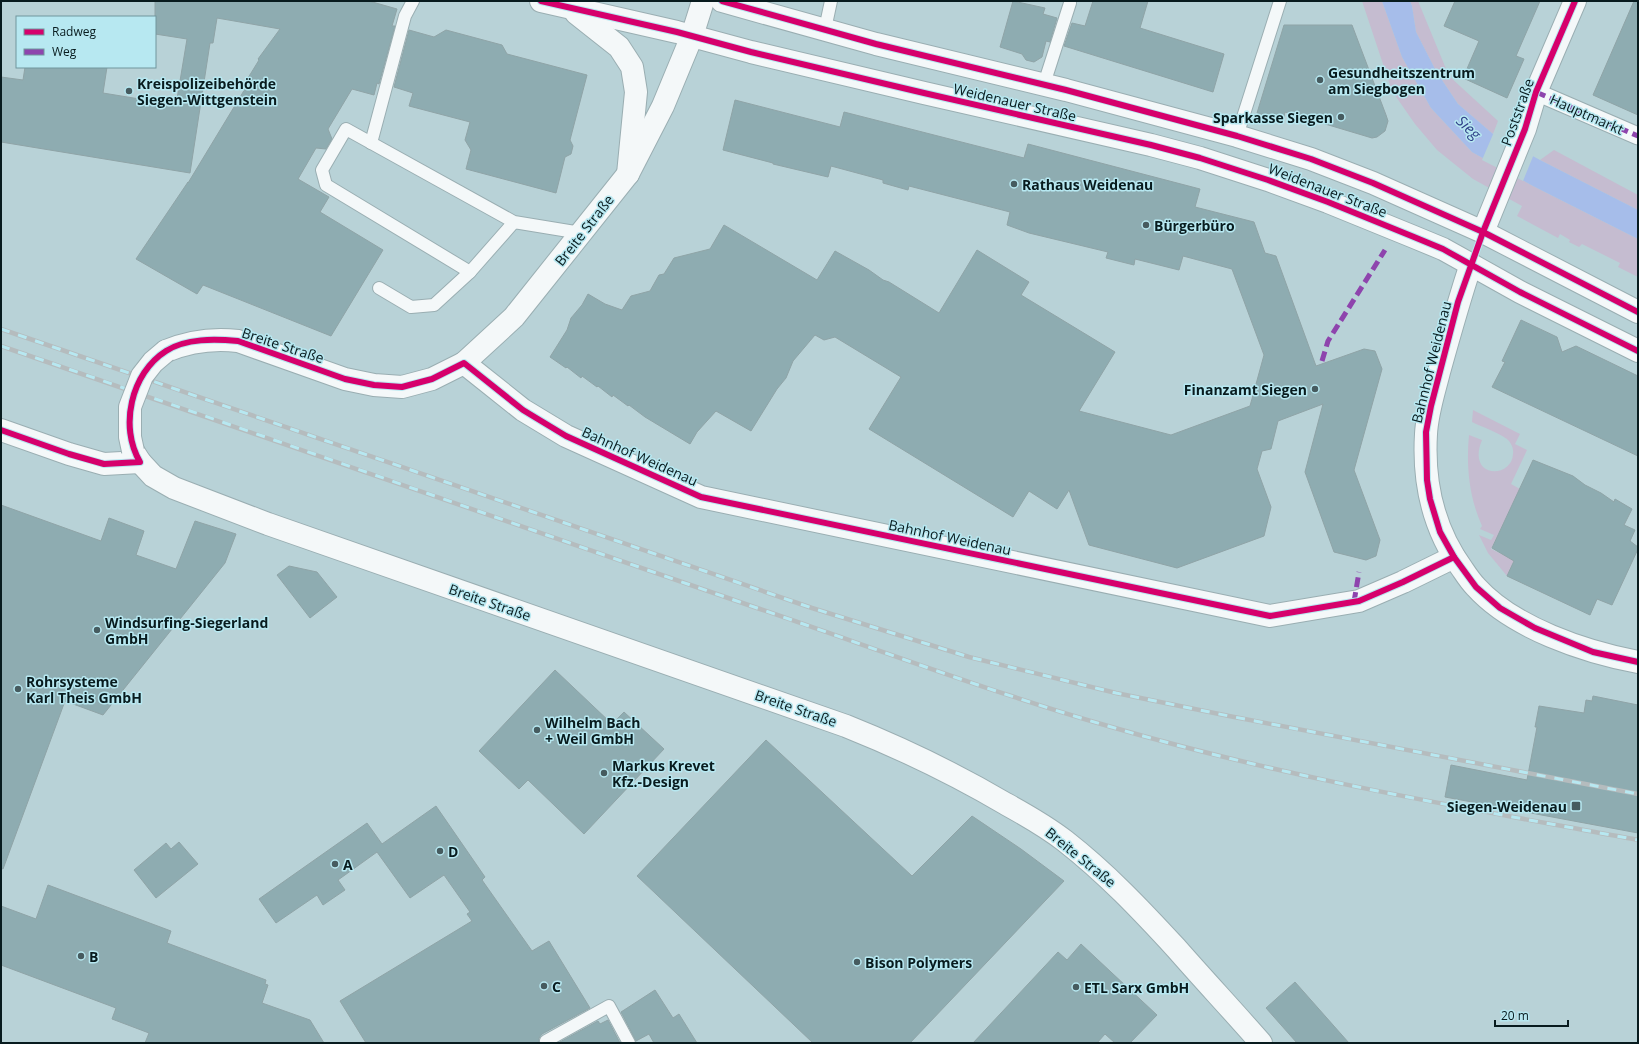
<svg xmlns="http://www.w3.org/2000/svg" width="1639" height="1044" font-family="'Open Sans',sans-serif">
<style>
.green{fill:#c5bcd0}
.water{fill:#a6bdea}
.pier{fill:#b8d2d7}
.building{fill:#8eacb1;stroke:#8fa4a7}
.lines{fill:none;stroke-linecap:round;stroke-linejoin:round}
.service-casing{stroke:#9aaeb2;stroke-width:14}
.pedestrian-casing{stroke:#9aaeb2;stroke-width:19}
.minor-casing{stroke:#9aaeb2;stroke-width:24}
.tertiary-casing{stroke:#9aaeb2;stroke-width:24}
.secondary-casing{stroke:#9aaeb2;stroke-width:24}
.service{stroke:#f4f8f9;stroke-width:12}
.pedestrian{stroke:#f4f8f9;stroke-width:17}
.minor{stroke:#f4f8f9;stroke-width:22}
.tertiary{stroke:#f4f8f9;stroke-width:22}
.secondary{stroke:#f4f8f9;stroke-width:22}
.rail-casing{stroke:#b5bcbe;stroke-width:4.5}
.rail{stroke:#b7e8f1;stroke-width:3;stroke-dasharray:9;stroke-linecap:butt}
.tertiary-bridge-casing{stroke:#9aaeb2;stroke-width:24;stroke-linecap:butt}
.tertiary-bridge{stroke:#f4f8f9;stroke-width:22}
.quiet{stroke:#8e44ad;stroke-width:5;stroke-dasharray:10 5;stroke-linecap:butt}
.cycleway-casing{stroke:#b7e8f1;stroke-width:8}
.cycleway{stroke:#d6006c;stroke-width:6}
.poi-dot{fill:#465b5f;stroke:#b7e8f1;stroke-width:1.5}
.labels{text-anchor:middle;dominant-baseline:central;stroke-width:3;stroke-linejoin:round;paint-order:stroke}
.poi-label{font-size:14px;font-weight:bold;fill:#081b1e;stroke:#b7e8f1;text-anchor:start}
.street-label{font-size:14px;fill:#081b1e;stroke:#b7e8f1}
.water-label{font-size:15px;font-style:italic;fill:#2f4089;stroke:#b7e8f1}
</style>
<rect width="100%" height="100%" fill="#b8d2d7"/>
<!-- green -->
<g class="green">
<path d="M1362,1H1382L1402,57L1431,108L1472,152L1533,186L1638,239V277L1618,267L1620,263L1582,244L1579,247L1569,242L1570,240L1560,234L1558,238L1517,216L1522,206L1473,179L1437,150L1415,124L1392,91Z"/>
<path d="M1410,1H1418L1449,76L1498,121L1493,134L1458,104L1436,71L1416,32L1412,6Z"/>
<path d="M1554,150L1638,195V210L1540,160Z"/>
<path d="M1473,410L1520,434L1515,444L1527,450L1511,484L1520,489L1491,549L1514,560L1507,576L1488,553L1479,535L1491,540L1494,535L1480,529L1482,526C1469,497 1466,466 1469,435L1482,440C1466,479 1512,479 1513,454C1514,449 1511,443 1508,440C1502,434 1480,426 1472,422Z"/>
</g>
<!-- water -->
<path class="water" d="M1382,1H1410L1412,6L1416,32L1436,71L1458,104L1493,134L1540,160L1638,210V239L1533,186L1472,152L1431,108L1402,57Z"/>
<!-- pier -->
<path class="pier" d="M1494,132L1534,154L1523,181L1482,160Z"/>
<!-- building -->
<g class="building">
<path d="M155,1H369L397,9L392,26H395L379,84L377,83L374,95L352,89L328,129L332,139L326,149L316,148L298,179L329,197L320,212L383,250L331,336L203,285L197,294L136,259L188,182V183L251,79L248,78L259,60L258,59L280,29L217,18L213,43H210L190,173L1,142V77L23,80L25,67H107L103,93L176,105L187,39L155,34Z"/>
<path d="M1013,1L1045,8L1043,14L1057,18L1050,42L1046,41L1042,57L1034,62L1026,60L1022,54L1000,47Z"/>
<path d="M1093,1H1148L1140,28L1224,54L1213,92L1064,46L1072,23L1085,26Z"/>
<path d="M1455,1H1540L1516,56L1524,59L1507,98L1463,78L1479,41L1444,26Z"/>
<path d="M1634,1H1638V115L1593,95Z"/>
<path d="M1284,25H1352L1386,115L1388,121L1385,131L1377,137L1372,138L1285,112L1283,121L1257,113Z"/>
<path d="M409,30L434,37L446,30L502,45L507,54L587,75L570,140L573,146L571,154L565,157L556,193L466,169L471,150L465,140L470,122L409,106L413,93L394,87Z"/>
<path d="M735,100L840,127L844,112L1024,158L1028,144L1200,189L1195,207L1254,222L1265,253L1276,256L1316,366L1364,349L1375,351L1382,369L1354,470L1380,540L1376,556L1366,560L1334,552L1305,472L1323,404L1278,421L1271,449L1262,451L1257,469L1271,507L1264,536L1177,568L1089,545L1069,490L1057,509L1029,491L1013,517L869,429L901,377L835,337L824,340L815,335L793,361L786,378L777,389L751,431L716,411L697,432L690,444L645,417L629,405L628,406L613,395L612,397L598,386L597,387L582,376L581,378L567,367L566,368L550,357L567,330L571,318L582,305L588,294L605,304L622,310L631,296L650,291L659,275L664,274L674,258L710,249L724,225L817,280L835,251L869,270L883,280L889,282L939,313L977,250L1029,282L1021,295L1115,352L1079,411L1171,435L1250,406L1264,355L1232,269L1183,256L1179,270L1135,259L1134,265L1106,258L1108,252L1029,233L1007,225L1010,212L909,186L908,190L883,183V180L831,166L828,177L773,164V163L723,150Z"/>
<path d="M1521,320L1557,337L1562,352L1576,346L1638,376V456L1492,387L1505,362L1502,361Z"/>
<path d="M1533,460L1573,476L1585,485L1601,493L1614,502L1615,499L1632,509L1624,525L1635,530L1630,541L1638,547V549L1612,605L1597,599L1590,615L1507,576L1514,561L1492,548Z"/>
<path d="M1,505L101,541L109,518L144,531L136,555L176,569L195,521L236,534L225,563L103,715L65,701L3,869L1,868Z"/>
<path d="M289,566L317,572L337,597L310,618L277,575Z"/>
<path d="M555,670L612,724L624,712L664,749L584,834L528,780L519,789L479,751Z"/>
<path d="M1593,696L1638,705V833L1445,797L1451,765L1527,780L1537,727H1535L1539,706L1584,713L1586,700L1592,701Z"/>
<path d="M766,740L912,876L972,816L1021,849L1064,881L910,1043H813L637,876Z"/>
<path d="M436,806L485,877L482,880L532,951L549,941L590,1008L542,1034L539,1038V1043H366L340,1001L472,921L467,914L470,912L444,875L410,898L377,852L338,880L345,890L323,905L317,895L276,923L259,899L367,823L382,844Z"/>
<path d="M179,842L198,864L156,898L134,870L166,843L171,849Z"/>
<path d="M48,885L171,931L167,943L266,980L265,984L268,985L262,1003L310,1020L324,1043H145L149,1033L112,1019L116,1008L1,965V906L36,919Z"/>
<path d="M1081,944L1157,1015L1130,1043H1115L1105,1034L1097,1043H973L1058,952L1067,960Z"/>
<path d="M1295,982L1349,1043H1297L1266,1008Z"/>
<path d="M655,990L673,1018L679,1014L697,1043H654L649,1034L636,1041L621,1012Z"/>
<path d="M608,1020L620,1043H558L598,1021L600,1024Z"/>
</g>
<g class="lines">
<defs>
<g id="service">
<path d="M825,29L831,1"/>
<path d="M1044,84L1070,3"/>
<path d="M1237,136L1280,1"/>
<path d="M371,143L405,16L413,1"/>
<path d="M514,222L470,272L326,185L322,170L346,129L514,222L581,233"/>
<path d="M379,288L411,307L434,305L470,272"/>
<path d="M546,1041L609,1006L629,1043"/>
</g>
<path id="pedestrian" d="M1536,92L1638,136"/>
<g id="minor">
<path d="M1483,232L1525,129L1536,92L1575,1"/>
<path d="M1471,264C1459,300 1449,336 1439,372C1434,392 1427,413 1426,434C1423,484 1433,529 1463,570C1467,576 1471,582 1476,587C1513,628 1585,652 1638,662"/>
<path d="M464,363L523,410L566,436L701,497L1270,616L1359,601L1403,582L1454,557"/>
<path d="M1,430L69,454L104,464L140,462"/>
</g>
<g id="tertiary">
<path d="M166,351C190,341 213,338 238,341L345,379L374,385L402,387L432,379L464,363L514,317L628,174L663,106L692,36"/>
<path d="M133,451L140,462L153,476L174,488L268,524L846,726C901,748 955,774 1006,804C1026,815 1047,827 1065,841C1106,873 1141,910 1176,948C1204,980 1233,1011 1261,1043"/>
</g>
<g id="secondary">
<path d="M541,1L677,32L751,52L924,93L1151,145L1200,158L1268,180L1328,202L1414,237L1443,249L1520,292L1638,351"/>
<path d="M722,1L876,44L1066,90L1237,136L1311,159L1373,183L1483,232L1638,312"/>
<path d="M576,13L619,47L632,67L636,92L628,174"/>
<path d="M692,36L703,1"/>
</g>
</defs>
<!-- service casing -->
<use href="#service" class="service-casing"/>
<!-- pedestrian casing -->
<use href="#pedestrian" class="pedestrian-casing"/>
<!-- minor casing -->
<use href="#minor" class="minor-casing"/>
<!-- tertiary casing -->
<use href="#tertiary" class="tertiary-casing"/>
<!-- secondary casing -->
<use href="#secondary" class="secondary-casing"/>
<!-- service -->
<use href="#service" class="service"/>
<!-- pedestrian -->
<use href="#pedestrian" class="pedestrian"/>
<!-- minor -->
<use href="#minor" class="minor"/>
<!-- tertiary -->
<use href="#tertiary" class="tertiary"/>
<!-- secondary -->
<use href="#secondary" class="secondary"/>
<defs>
<g id="rail">
<path d="M1,329L812,608L969,657L1116,693L1229,716L1638,794"/>
<path d="M1,346C254,432 505,521 757,608C874,648 990,692 1108,726C1282,777 1460,807 1638,840"/>
</g>
</defs>
<!-- rail casing -->
<use href="#rail" class="rail-casing"/>
<!-- rail -->
<use href="#rail" class="rail"/>
<defs>
<path id="tertiary-bridge" d="M133,451L130,437V407L142,376L153,362L166,351"/>
</defs>
<!-- tertiary-bridge casing -->
<use href="#tertiary-bridge" class="tertiary-bridge-casing"/>
<!-- tertiary-bridge -->
<use href="#tertiary-bridge" class="tertiary-bridge"/>
<!-- quiet -->
<g class="quiet">
<path d="M1536,92L1638,136"/>
<path d="M1322,361L1328,341L1385,250"/>
<path d="M1354,602L1359,572"/>
</g>
<defs>
<g id="cycleway">
<path d="M541,1L677,32L751,52L924,93L1151,145L1200,158L1268,180L1328,202L1414,237L1443,249L1520,292L1638,351"/>
<path d="M722,1L876,44L1066,90L1237,136L1311,159L1373,183L1483,232L1638,312"/>
<path d="M1575,1L1536,92L1525,129L1483,232L1458,302L1431,406L1426,432L1427,480L1430,499L1440,532L1454,557L1476,587L1500,608L1535,628L1593,652L1638,662"/>
<path d="M1,430L69,454L104,464L140,462C119,427 131,373 166,351C186,338 215,339 238,341L345,379L374,385L402,387L432,379L464,363L523,410L566,436L701,497L1270,616L1359,601L1403,582L1454,557"/>
</g>
</defs>
<!-- cycleway casing -->
<use href="#cycleway" class="cycleway-casing"/>
<!-- cycleway -->
<use href="#cycleway" class="cycleway"/>
</g>
<!-- markers -->
<g class="poi-dot">
<circle cx="1320" cy="80" r="4"/>
<circle cx="129" cy="91" r="4"/>
<circle cx="1341" cy="117" r="4"/>
<circle cx="1014" cy="184" r="4"/>
<circle cx="1146" cy="225" r="4"/>
<circle cx="1315" cy="389" r="4"/>
<circle cx="97" cy="630" r="4"/>
<circle cx="18" cy="689" r="4"/>
<circle cx="537" cy="730" r="4"/>
<circle cx="604" cy="773" r="4"/>
<rect x="1571" y="801" width="10" height="10" rx="2"/>
<circle cx="440" cy="851" r="4"/>
<circle cx="335" cy="864" r="4"/>
<circle cx="81" cy="956" r="4"/>
<circle cx="857" cy="962" r="4"/>
<circle cx="544" cy="986" r="4"/>
<circle cx="1076" cy="987" r="4"/>
</g>
<g class="labels">
<!-- poi labels -->
<g class="poi-label">
<text x="1328" y="72">Gesundheitszentrum<tspan x="1328" dy="16">am Siegbogen</tspan></text>
<text x="137" y="83">Kreispolizeibehörde<tspan x="137" dy="16">Siegen-Wittgenstein</tspan></text>
<text x="1333" y="117" text-anchor="end">Sparkasse Siegen</text>
<text x="1022" y="184">Rathaus Weidenau</text>
<text x="1154" y="225">Bürgerbüro</text>
<text x="1307" y="389" text-anchor="end">Finanzamt Siegen</text>
<text x="105" y="622">Windsurfing-Siegerland<tspan x="105" dy="16">GmbH</tspan></text>
<text x="26" y="681">Rohrsysteme<tspan x="26" dy="16">Karl Theis GmbH</tspan></text>
<text x="545" y="722">Wilhelm Bach<tspan x="545" dy="16">+ Weil GmbH</tspan></text>
<text x="612" y="765">Markus Krevet<tspan x="612" dy="16">Kfz.-Design</tspan></text>
<text x="1567" y="806" text-anchor="end">Siegen-Weidenau</text>
<text x="448" y="851">D</text>
<text x="343" y="864">A</text>
<text x="89" y="956">B</text>
<text x="865" y="962">Bison Polymers</text>
<text x="552" y="986">C</text>
<text x="1084" y="987">ETL Sarx GmbH</text>
</g>
<!-- street labels -->
<g class="street-label">
<text transform="translate(1015 102) rotate(13)">Weidenauer Straße</text>
<text transform="translate(1517 112) rotate(-70)">Poststraße</text>
<text transform="translate(1587 114) rotate(24)">Hauptmarkt</text>
<text transform="translate(1328 190) rotate(21)">Weidenauer Straße</text>
<text transform="translate(584 230) rotate(-52)">Breite Straße</text>
<text transform="translate(283 345) rotate(18)">Breite Straße</text>
<text transform="translate(1431 362) rotate(-76)">Bahnhof Weidenau</text>
<text transform="translate(640 456) rotate(24)">Bahnhof Weidenau</text>
<text transform="translate(950 537) rotate(12)">Bahnhof Weidenau</text>
<text transform="translate(490 602) rotate(19)">Breite Straße</text>
<text transform="translate(796 708) rotate(19)">Breite Straße</text>
<text transform="translate(1081 857) rotate(39)">Breite Straße</text>
</g>
<!-- water labels -->
<g class="water-label">
<text transform="translate(1469 127) rotate(43)">Sieg</text>
</g>
</g>
<!-- border -->
<rect width="1639" height="1044" fill="none" stroke="#081b1e" stroke-width="4"/>
<!-- legend -->
<rect x="16" y="16" width="140" height="52" fill="#b7e8f1" stroke="#71969d"/>
<rect x="24" y="29" width="20" height="6" fill="#d6006c" stroke="#71969d"/>
<text x="52" y="36" font-size="12" fill="#081b1e">Radweg</text>
<rect x="24" y="49" width="20" height="6" fill="#8e44ad" stroke="#71969d"/>
<text x="52" y="56" font-size="12" fill="#081b1e">Weg</text>
<!-- scale -->
<path d="M1495 1020v6h73v-6" fill="none" stroke="#081b1e" stroke-width="2"/>
<text x="1501" y="1020" font-size="12" fill="#081b1e" stroke="#b7e8f1" stroke-width="3" paint-order="stroke">20 m</text>
</svg>
